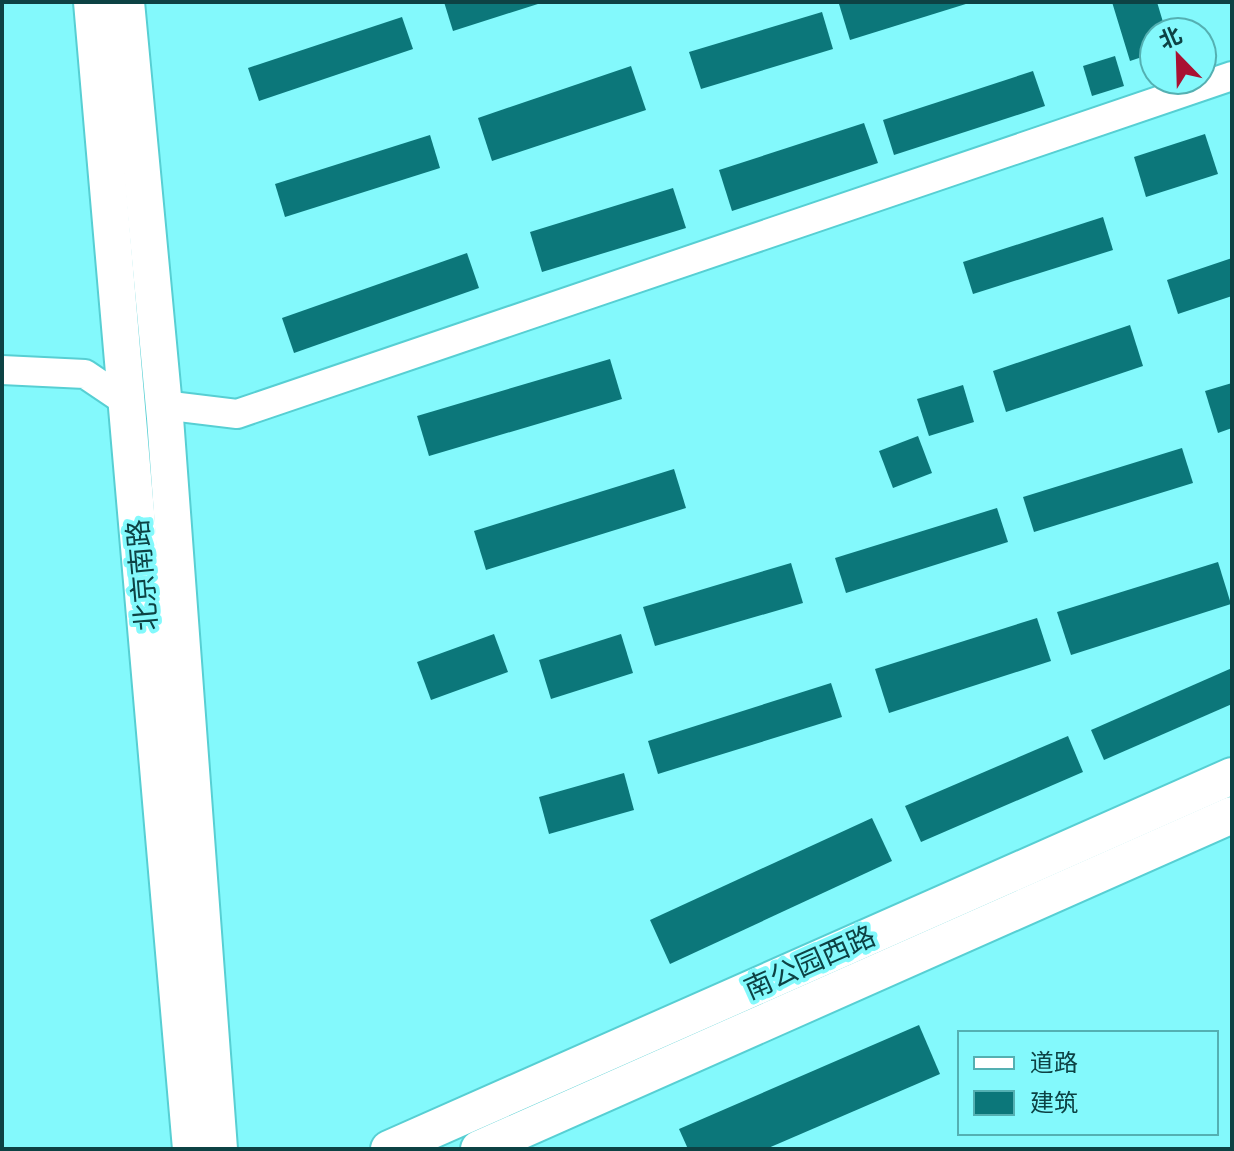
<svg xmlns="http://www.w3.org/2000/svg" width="1234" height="1151" font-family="'Source Sans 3','Noto Sans SC',sans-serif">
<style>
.building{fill:#0c777a}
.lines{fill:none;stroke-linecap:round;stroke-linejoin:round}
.minor-casing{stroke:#57cfd3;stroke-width:32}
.major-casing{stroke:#57cfd3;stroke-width:40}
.minor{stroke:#fff;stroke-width:28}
.major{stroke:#fff;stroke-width:36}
.labels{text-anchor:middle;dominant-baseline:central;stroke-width:8;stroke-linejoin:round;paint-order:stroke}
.street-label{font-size:28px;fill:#0d4244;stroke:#83f9fc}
</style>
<rect width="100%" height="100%" fill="#83f9fc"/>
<!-- building -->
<g class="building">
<path d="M444,2H541V3L453,31Z"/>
<path d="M845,2H969V3L850,40L839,4Z"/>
<path d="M1112,2H1157L1166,32H1154V53L1130,61Z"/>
<path d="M822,12L833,49L701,89L689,52Z"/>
<path d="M402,17L413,49L259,101L248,68Z"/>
<path d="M1115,56L1124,86L1092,96L1083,66Z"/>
<path d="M631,66L646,110L492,161L478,118Z"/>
<path d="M1033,71L1045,106L894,155L883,120Z"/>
<path d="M864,123L878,163L732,211L719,170Z"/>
<path d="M1205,134L1218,174L1146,197L1134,157Z"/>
<path d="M430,135L440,168L285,217L275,184Z"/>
<path d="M673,188L686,228L542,272L530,232Z"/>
<path d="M1103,217L1113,250L973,294L963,262Z"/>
<path d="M467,253L479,288L294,353L282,318Z"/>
<path d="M1232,258V296L1178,314L1167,280Z"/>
<path d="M1130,325L1143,366L1006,412L993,371Z"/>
<path d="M610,359L622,399L429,456L417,416Z"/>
<path d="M1232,383V428L1218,433L1205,391Z"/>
<path d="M963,385L974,422L929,436L917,399Z"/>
<path d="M918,436L932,473L893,488L879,451Z"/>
<path d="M1182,448L1193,483L1034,532L1023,497Z"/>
<path d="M674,469L686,508L486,570L474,531Z"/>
<path d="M997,508L1008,542L846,593L835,558Z"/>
<path d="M1218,562L1231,604L1071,655L1057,612Z"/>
<path d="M791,563L803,603L655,646L643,607Z"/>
<path d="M1037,618L1051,661L889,713L875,669Z"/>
<path d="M494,634L508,672L431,700L417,662Z"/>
<path d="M621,634L633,673L551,699L539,660Z"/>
<path d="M1232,668V704L1104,760L1091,730Z"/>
<path d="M831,683L842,717L658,774L648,741Z"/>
<path d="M1068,736L1083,772L921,842L905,806Z"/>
<path d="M624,773L634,810L549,834L539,797Z"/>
<path d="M872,818L892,861L670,964L650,920Z"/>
<path d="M919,1025L940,1074L766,1149H688L679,1129Z"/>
</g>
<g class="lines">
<defs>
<g id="minor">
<path d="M2,370L85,374L128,403"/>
<path d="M163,405L237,414L1232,76"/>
</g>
<g id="major">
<path d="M92,2L191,1149"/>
<path d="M126,2L165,418L219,1149"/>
<path d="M389,1149L1232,776"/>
<path d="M479,1149L1232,815"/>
</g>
</defs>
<!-- minor casing -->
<use href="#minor" class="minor-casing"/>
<!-- major casing -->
<use href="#major" class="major-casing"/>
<!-- minor -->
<use href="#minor" class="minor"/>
<!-- major -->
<use href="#major" class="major"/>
</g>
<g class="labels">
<!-- street labels -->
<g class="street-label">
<text transform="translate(143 575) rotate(-95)">北京南路</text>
<text transform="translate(810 963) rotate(-24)">南公园西路</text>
</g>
</g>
<!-- border -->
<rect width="1234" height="1151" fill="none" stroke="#0d4244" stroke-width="8"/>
<!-- legend -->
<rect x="958" y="1031" width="260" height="104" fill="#83f9fc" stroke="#54b0b2" stroke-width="2"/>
<rect x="974" y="1057" width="40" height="12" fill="#ffffff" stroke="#54b0b2" stroke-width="2"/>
<text x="1030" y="1071" font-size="24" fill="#0d4244">道路</text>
<rect x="974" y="1091" width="40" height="24" fill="#0c777a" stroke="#54b0b2" stroke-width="2"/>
<text x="1030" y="1111" font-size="24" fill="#0d4244">建筑</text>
<!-- north arrow -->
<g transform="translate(1178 56) rotate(337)"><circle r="38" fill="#83f9fc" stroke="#54b0b2" stroke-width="2"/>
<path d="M0-6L14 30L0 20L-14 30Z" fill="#a91132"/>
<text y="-12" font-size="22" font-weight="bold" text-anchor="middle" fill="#0d4244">北</text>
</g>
</svg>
